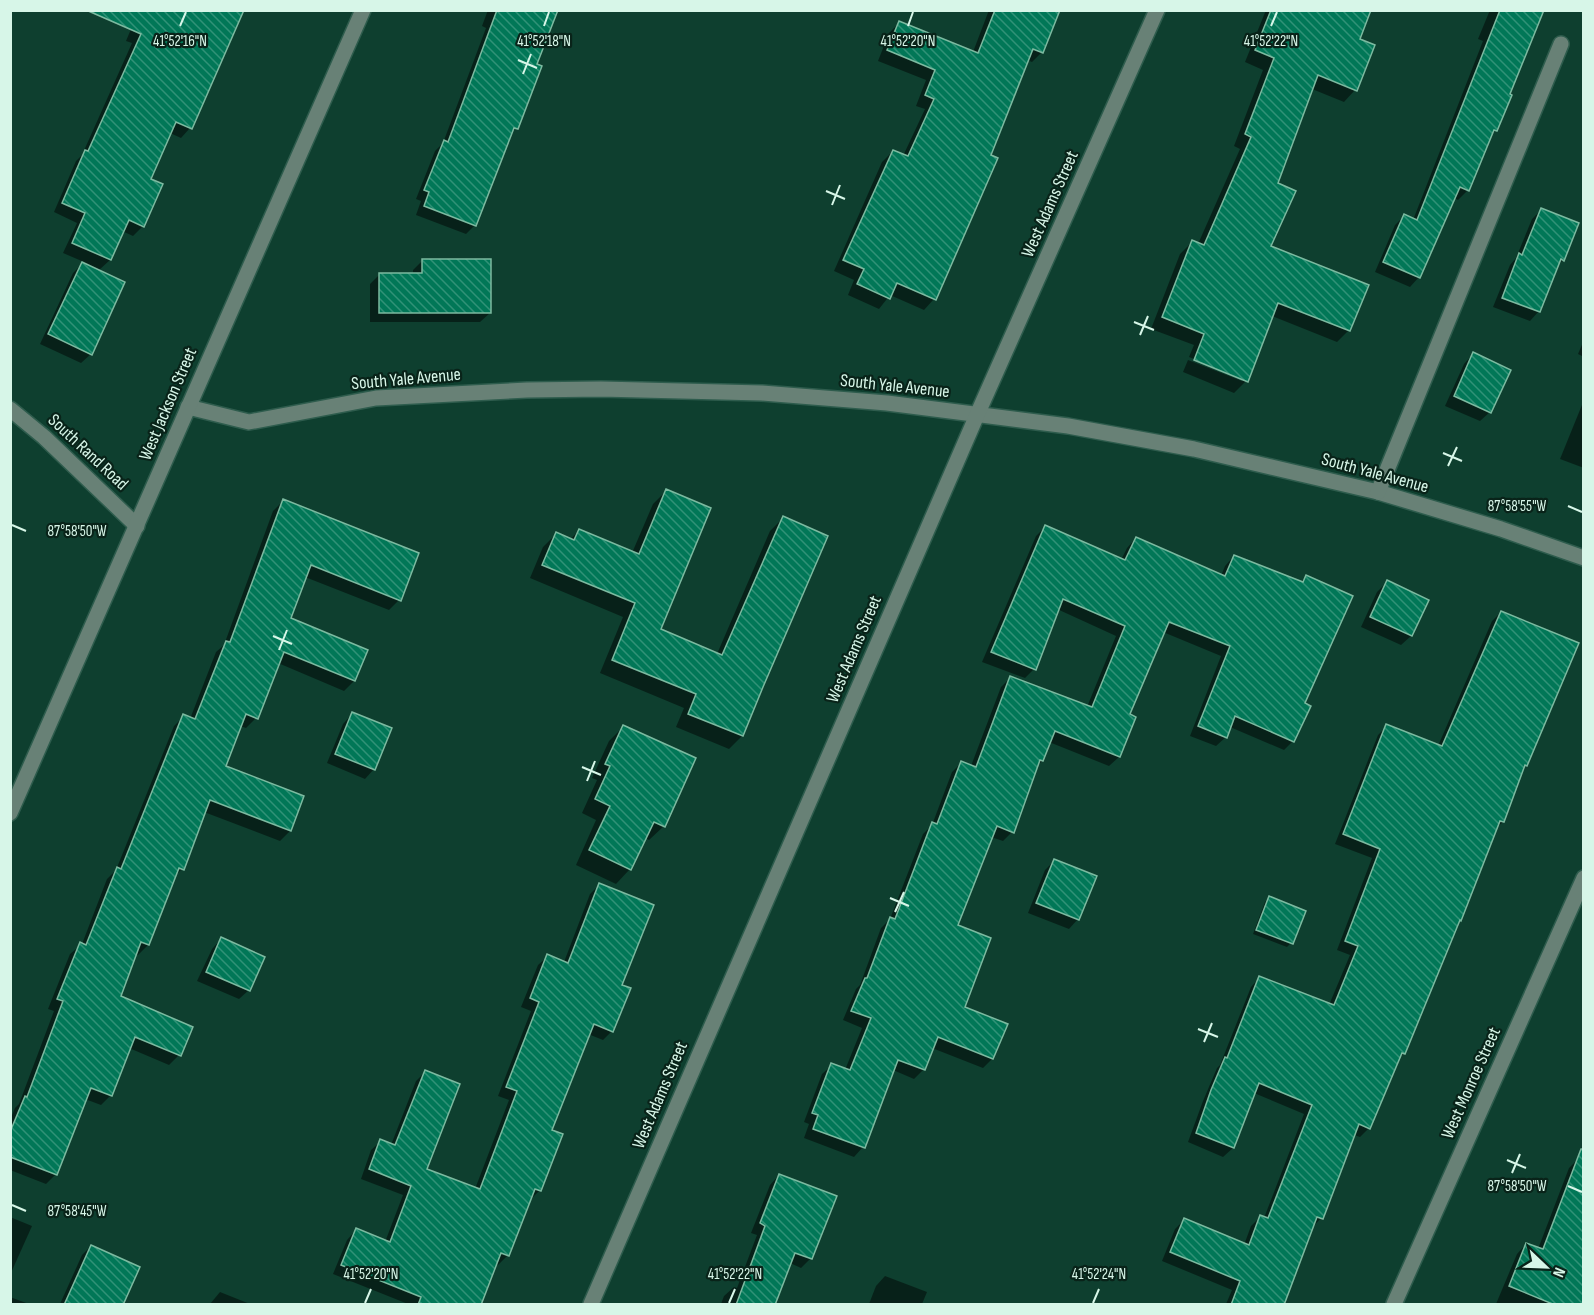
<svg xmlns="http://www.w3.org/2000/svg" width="1594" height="1315" font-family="'Sofia Sans Condensed',sans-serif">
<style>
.shadow{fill:#0007}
.building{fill:url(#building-back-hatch);stroke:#7cbaa0;stroke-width:1.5}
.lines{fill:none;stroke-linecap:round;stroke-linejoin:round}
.minor-casing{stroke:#2e5c4d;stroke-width:18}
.minor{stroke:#688176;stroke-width:15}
.ticks{fill:none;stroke:#d7f6e8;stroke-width:2}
.labels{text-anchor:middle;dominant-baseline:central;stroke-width:4.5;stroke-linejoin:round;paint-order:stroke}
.street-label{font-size:18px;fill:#d7f6e8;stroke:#092319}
.ticks-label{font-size:15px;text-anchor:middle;fill:#d7f6e8;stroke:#092319;stroke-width:4.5;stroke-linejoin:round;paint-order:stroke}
</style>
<defs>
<pattern id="building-back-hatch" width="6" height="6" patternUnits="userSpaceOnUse" patternTransform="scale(1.5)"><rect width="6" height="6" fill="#017757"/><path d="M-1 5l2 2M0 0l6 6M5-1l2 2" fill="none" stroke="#319277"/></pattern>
</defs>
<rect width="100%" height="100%" fill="#0e3f2f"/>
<!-- shadow -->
<g class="shadow">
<path d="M139,10L190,128L181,138L170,133L149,179L143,226L133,236L122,231L110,260L98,271L91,354L81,363L40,344L73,273L84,262L63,253L77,223L54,212L76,161L82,155L132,43L126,41Z"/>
<path d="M488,10H556L535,65L516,128L509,136L475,225L466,234L416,215L421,201L416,199L435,151L443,143L486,28L482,26Z"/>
<path d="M989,10H1059L1042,52L1032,62L1027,60L989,155L996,159L934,299L924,310L890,295L879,309L848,295L854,280L834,271L882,162L893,151L903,156L925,109L916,106L926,80L878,61L889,33L899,23L973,52Z"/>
<path d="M1266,10H1369L1358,40L1355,90L1344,102L1312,89L1276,184L1269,247L1349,330L1337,342L1272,316L1246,381L1234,393L1183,372L1188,360L1242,381V378L1189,357L1194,345L1151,329L1180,254L1192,242L1198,244L1240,149L1234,146L1263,70L1245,62Z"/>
<path d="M1490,10H1536L1496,130L1490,136L1468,190L1458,200L1454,198L1419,277L1410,287L1375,272L1395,225L1404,216L1413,220L1483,41L1478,39Z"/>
<path d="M1541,210L1563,260L1556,267L1539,311L1530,321L1493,307L1510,265L1516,258L1532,219Z"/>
<path d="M423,260L490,313L480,322H370V284L380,274H413V270Z"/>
<path d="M1584,340V357L1578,354Z"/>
<path d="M1473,354L1490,412L1480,421L1445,406L1464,364Z"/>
<path d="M1584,400V468L1560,459Z"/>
<path d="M666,491L659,630L717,654L770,531L783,518L761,686L742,736L729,749L676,727L684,708L600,673L623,617L530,578L543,547L556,534L570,540L579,530L632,553L653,504Z"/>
<path d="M283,501L399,600L389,610L305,577L289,619L366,651L354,681L344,691L278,663L256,718L246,728L240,726L224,767L303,797L290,831L280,841L204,812L182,869L174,877L148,945L138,955L136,954L119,997L179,1055L169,1065L129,1048L111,1095L101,1105L85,1099L56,1174L46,1184L10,1170V1120L15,1108L19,1104L54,1011L48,1009L70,954L82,944L107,879L116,870L174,726L184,716L190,719L216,652L224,645L273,511Z"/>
<path d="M1046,526L1121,560L1127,548L1136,538L1221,576L1225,566L1234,556L1300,583L1307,576L1303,704L1293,741L1284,750L1230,727L1226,737L1216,746L1190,736L1221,656L1163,632L1128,715L1134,718L1119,757L1109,766L1049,742L1042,761L1037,766L1012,832L1003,841L991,837L957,926L963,1008L1006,1024L992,1059L983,1068L932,1048L924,1069L914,1079L893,1070L863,1147L854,1157L804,1138L809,1124L804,1122L822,1074L832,1065L845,1070L862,1028L843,1020L856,989L860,985L881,928L890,919L923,834L932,825L952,772L961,763L971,766L1001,687L1010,678L1087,707L1116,636L1057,609L1034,669L1025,678L982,662L1036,536Z"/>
<path d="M1387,582L1427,600L1411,636L1401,645L1361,627L1377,592Z"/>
<path d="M1501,612L1525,765L1522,768L1503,822L1495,829L1460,920L1457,923L1404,1053L1397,1060L1369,1128L1360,1137L1354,1135L1321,1218L1312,1228L1282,1304H1226L1232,1290L1162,1261L1175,1229L1184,1220L1244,1245L1251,1226L1260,1217L1264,1218L1304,1114L1254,1093L1233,1148L1223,1157L1188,1142L1203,1101L1217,1068L1220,1065L1251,987L1260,977L1329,1005L1350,955L1337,950L1372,858L1335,844L1378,735L1387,726L1438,746L1492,621Z"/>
<path d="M352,714L374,769L365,779L327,763L343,724Z"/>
<path d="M623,727L664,826L649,840L645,838L630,869L616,884L576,865L596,820L582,813L597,780L592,778L609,741Z"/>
<path d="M1054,861L1078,919L1069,929L1028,913L1045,870Z"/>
<path d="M599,885L620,986L612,1031L603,1040L588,1034L550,1131L540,1190L530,1200L508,1255L498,1265L495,1264L479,1304H408L333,1274L347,1240L356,1230L385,1242L403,1195L361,1179L371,1150L381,1141L391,1145L416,1081L425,1072V1170L475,1189L509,1100L498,1096L531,1011L521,1007L538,965L548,956L564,962L590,894Z"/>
<path d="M1269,898L1291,943L1287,947L1253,934L1265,902Z"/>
<path d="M221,939L249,990L239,999L197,981L212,949Z"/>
<path d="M1578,1159L1584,1304H1496L1517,1254L1526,1244L1538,1249L1569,1168Z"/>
<path d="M779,1175L811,1258L801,1268L790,1263L773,1304H721L724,1296L734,1287L737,1288L757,1235L751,1233L770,1185Z"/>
<path d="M10,1217L32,1226L10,1275Z"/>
<path d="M91,1246L121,1304H60L82,1255Z"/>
<path d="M885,1276L927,1292L922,1304H869L876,1286Z"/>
<path d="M220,1292L250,1304H210Z"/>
<path d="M10,1297L29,1304H10Z"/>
</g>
<!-- building -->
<g class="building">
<path d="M86,10H244L192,129L176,122L151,179L163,184L144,227L129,220L111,260L72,243L85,213L62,203L85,150L88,151L141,34Z"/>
<path d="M497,10H558L537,64L542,66L518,129L514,128L476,226L424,206L429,192L424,190L444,140L448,142Z"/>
<path d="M995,10H1060L1043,53L1033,49L991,155L998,158L936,300L897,283L890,299L857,284L864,269L843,260L893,150L908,156L934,99L925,95L935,70L887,50L899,21L978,53Z"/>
<path d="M1271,10H1371L1360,39L1375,45L1357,91L1318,75L1278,183L1296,191L1271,246L1369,285L1350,331L1278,303L1248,382L1194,360L1204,334L1162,317L1192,240L1204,245L1251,137L1245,134L1274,58L1255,50Z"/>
<path d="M1500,10H1544L1510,94L1512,95L1497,131L1494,130L1469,191L1460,187L1420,278L1383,262L1404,214L1417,220Z"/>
<path d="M1541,208L1579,223L1564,261L1561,259L1540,312L1502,298L1519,253L1522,255Z"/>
<path d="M422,259H491V313H379V273H422Z"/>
<path d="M82,262L125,282L92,355L48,334Z"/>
<path d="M1473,352L1511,370L1491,413L1454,396Z"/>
<path d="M666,489L711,508L661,629L722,655L783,516L828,536L763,687L743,736L688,714L696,694L612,660L635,603L542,565L556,532L574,540L579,529L639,554Z"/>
<path d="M283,499L419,553L401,601L311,565L291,618L368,650L355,681L284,652L258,719L246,714L226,766L304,796L291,831L210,800L184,870L179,868L149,945L141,942L121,996L193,1027L181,1056L135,1037L112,1096L91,1088L57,1175L10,1157V1132L25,1096L27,1097L63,1001L57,999L80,942L86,945L117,867L121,869L183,714L195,719L226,641L230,642Z"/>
<path d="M1045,525L1125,560L1136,537L1225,576L1234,555L1303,582L1306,575L1353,596L1305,703L1311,706L1294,742L1235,716L1227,738L1198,726L1230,646L1169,622L1130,714L1136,717L1120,757L1055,731L1043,761L1040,760L1014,833L997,826L958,925L991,938L965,1007L1008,1024L993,1059L938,1037L925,1070L898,1060L865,1148L813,1129L818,1115L812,1113L831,1063L850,1070L871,1018L851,1011L865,978H867L890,917L895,919L932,822L937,824L961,761L976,767L1010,676L1092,707L1125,626L1063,599L1036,670L991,652Z"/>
<path d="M1387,580L1429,600L1412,636L1370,617Z"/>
<path d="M1501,611L1579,643L1527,766L1525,765L1504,822L1500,821L1461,921L1460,920L1405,1054L1402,1053L1370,1129L1359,1124L1323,1219L1317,1217L1284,1305H1231L1240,1281L1170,1252L1184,1218L1249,1245L1260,1215L1268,1218L1312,1105L1259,1083L1234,1148L1196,1133L1211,1090L1225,1057L1227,1058L1259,976L1334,1005L1358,946L1345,941L1380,849L1343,834L1386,724L1442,746Z"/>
<path d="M352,712L392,728L375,770L335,754Z"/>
<path d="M623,725L696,758L665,827L654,822L631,870L589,850L610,806L595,799L610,766L605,764Z"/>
<path d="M1054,859L1097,876L1079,920L1036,903Z"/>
<path d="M599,883L654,905L622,985L631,988L613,1032L594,1024L552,1130L563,1134L541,1191L535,1189L509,1256L501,1253L481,1305H418L421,1297L341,1265L356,1228L390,1242L411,1186L369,1169L380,1139L395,1145L425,1070L460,1084L427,1169L480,1189L517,1091L506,1087L539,1002L530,998L547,954L568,963Z"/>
<path d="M1269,896L1306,911L1293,944L1256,930Z"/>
<path d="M221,937L265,957L250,991L206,972Z"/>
<path d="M1581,1149H1584V1305H1555L1509,1286L1526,1243L1543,1249Z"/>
<path d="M779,1174L837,1196L812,1259L795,1253L775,1305H736L765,1226L760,1223Z"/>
<path d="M91,1245L140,1267L123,1305H64Z"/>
</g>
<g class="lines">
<defs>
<g id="minor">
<path d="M188,407L249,422L376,398L527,390L601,389L762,393L887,403L1068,426L1194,449L1378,492L1501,529L1584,558"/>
<path d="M10,409L44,437L137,526"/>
<path d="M1378,492L1561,44"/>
<path d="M10,813L363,10"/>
<path d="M591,1304L977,415L1157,10"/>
<path d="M1394,1304L1584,878"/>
</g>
</defs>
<!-- minor casing -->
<use href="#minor" class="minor-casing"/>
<!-- minor -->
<use href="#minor" class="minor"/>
</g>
<!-- ticks -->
<path class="ticks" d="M180,26L186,12M544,26L549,12M908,26L913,12M1271,26L1277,12M518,60L537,68M523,74L531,54M826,191L845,199M832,205L840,185M1134,322L1154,330M1140,335L1148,316M1443,453L1462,461M1448,466L1457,447M1568,506L1582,512M12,525L26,531M273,636L292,644M279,650L287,630M582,767L601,775M587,781L595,761M890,898L909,906M895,912L904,892M1198,1029L1218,1037M1204,1042L1212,1023M1507,1160L1526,1168M1512,1173L1520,1154M1568,1186L1582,1192M12,1205L26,1211M365,1303L371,1289M729,1303L735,1289M1093,1303L1099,1289"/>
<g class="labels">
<!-- street labels -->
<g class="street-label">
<text transform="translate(1050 204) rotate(-66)">West Adams Street</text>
<text transform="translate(406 379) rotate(-5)">South Yale Avenue</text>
<text transform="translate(895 386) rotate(6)">South Yale Avenue</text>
<text transform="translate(168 404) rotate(-67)">West Jackson Street</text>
<text transform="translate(88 452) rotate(43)">South Rand Road</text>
<text transform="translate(1375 473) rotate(15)">South Yale Avenue</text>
<text transform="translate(854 649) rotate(-67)">West Adams Street</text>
<text transform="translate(1471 1083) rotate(-66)">West Monroe Street</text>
<text transform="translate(660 1095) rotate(-67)">West Adams Street</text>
</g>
</g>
<g class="ticks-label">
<text x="180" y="46">41°52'16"N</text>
<text x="544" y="46">41°52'18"N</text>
<text x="908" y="46">41°52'20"N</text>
<text x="1271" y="46">41°52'22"N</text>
<text x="1517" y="511">87°58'55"W</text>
<text x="77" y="536">87°58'50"W</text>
<text x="1517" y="1191">87°58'50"W</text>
<text x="77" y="1216">87°58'45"W</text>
<text x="371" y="1279">41°52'20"N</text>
<text x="735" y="1279">41°52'22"N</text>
<text x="1099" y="1279">41°52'24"N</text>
</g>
<!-- border -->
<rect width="1594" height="1315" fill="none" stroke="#d7f6e8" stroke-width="24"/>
<!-- north arrow -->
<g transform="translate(1546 1267) rotate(113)" stroke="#092319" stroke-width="4.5" paint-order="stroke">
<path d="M0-4.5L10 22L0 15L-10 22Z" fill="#d7f6e8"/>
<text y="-9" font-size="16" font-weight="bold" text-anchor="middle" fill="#d7f6e8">N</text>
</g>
</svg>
